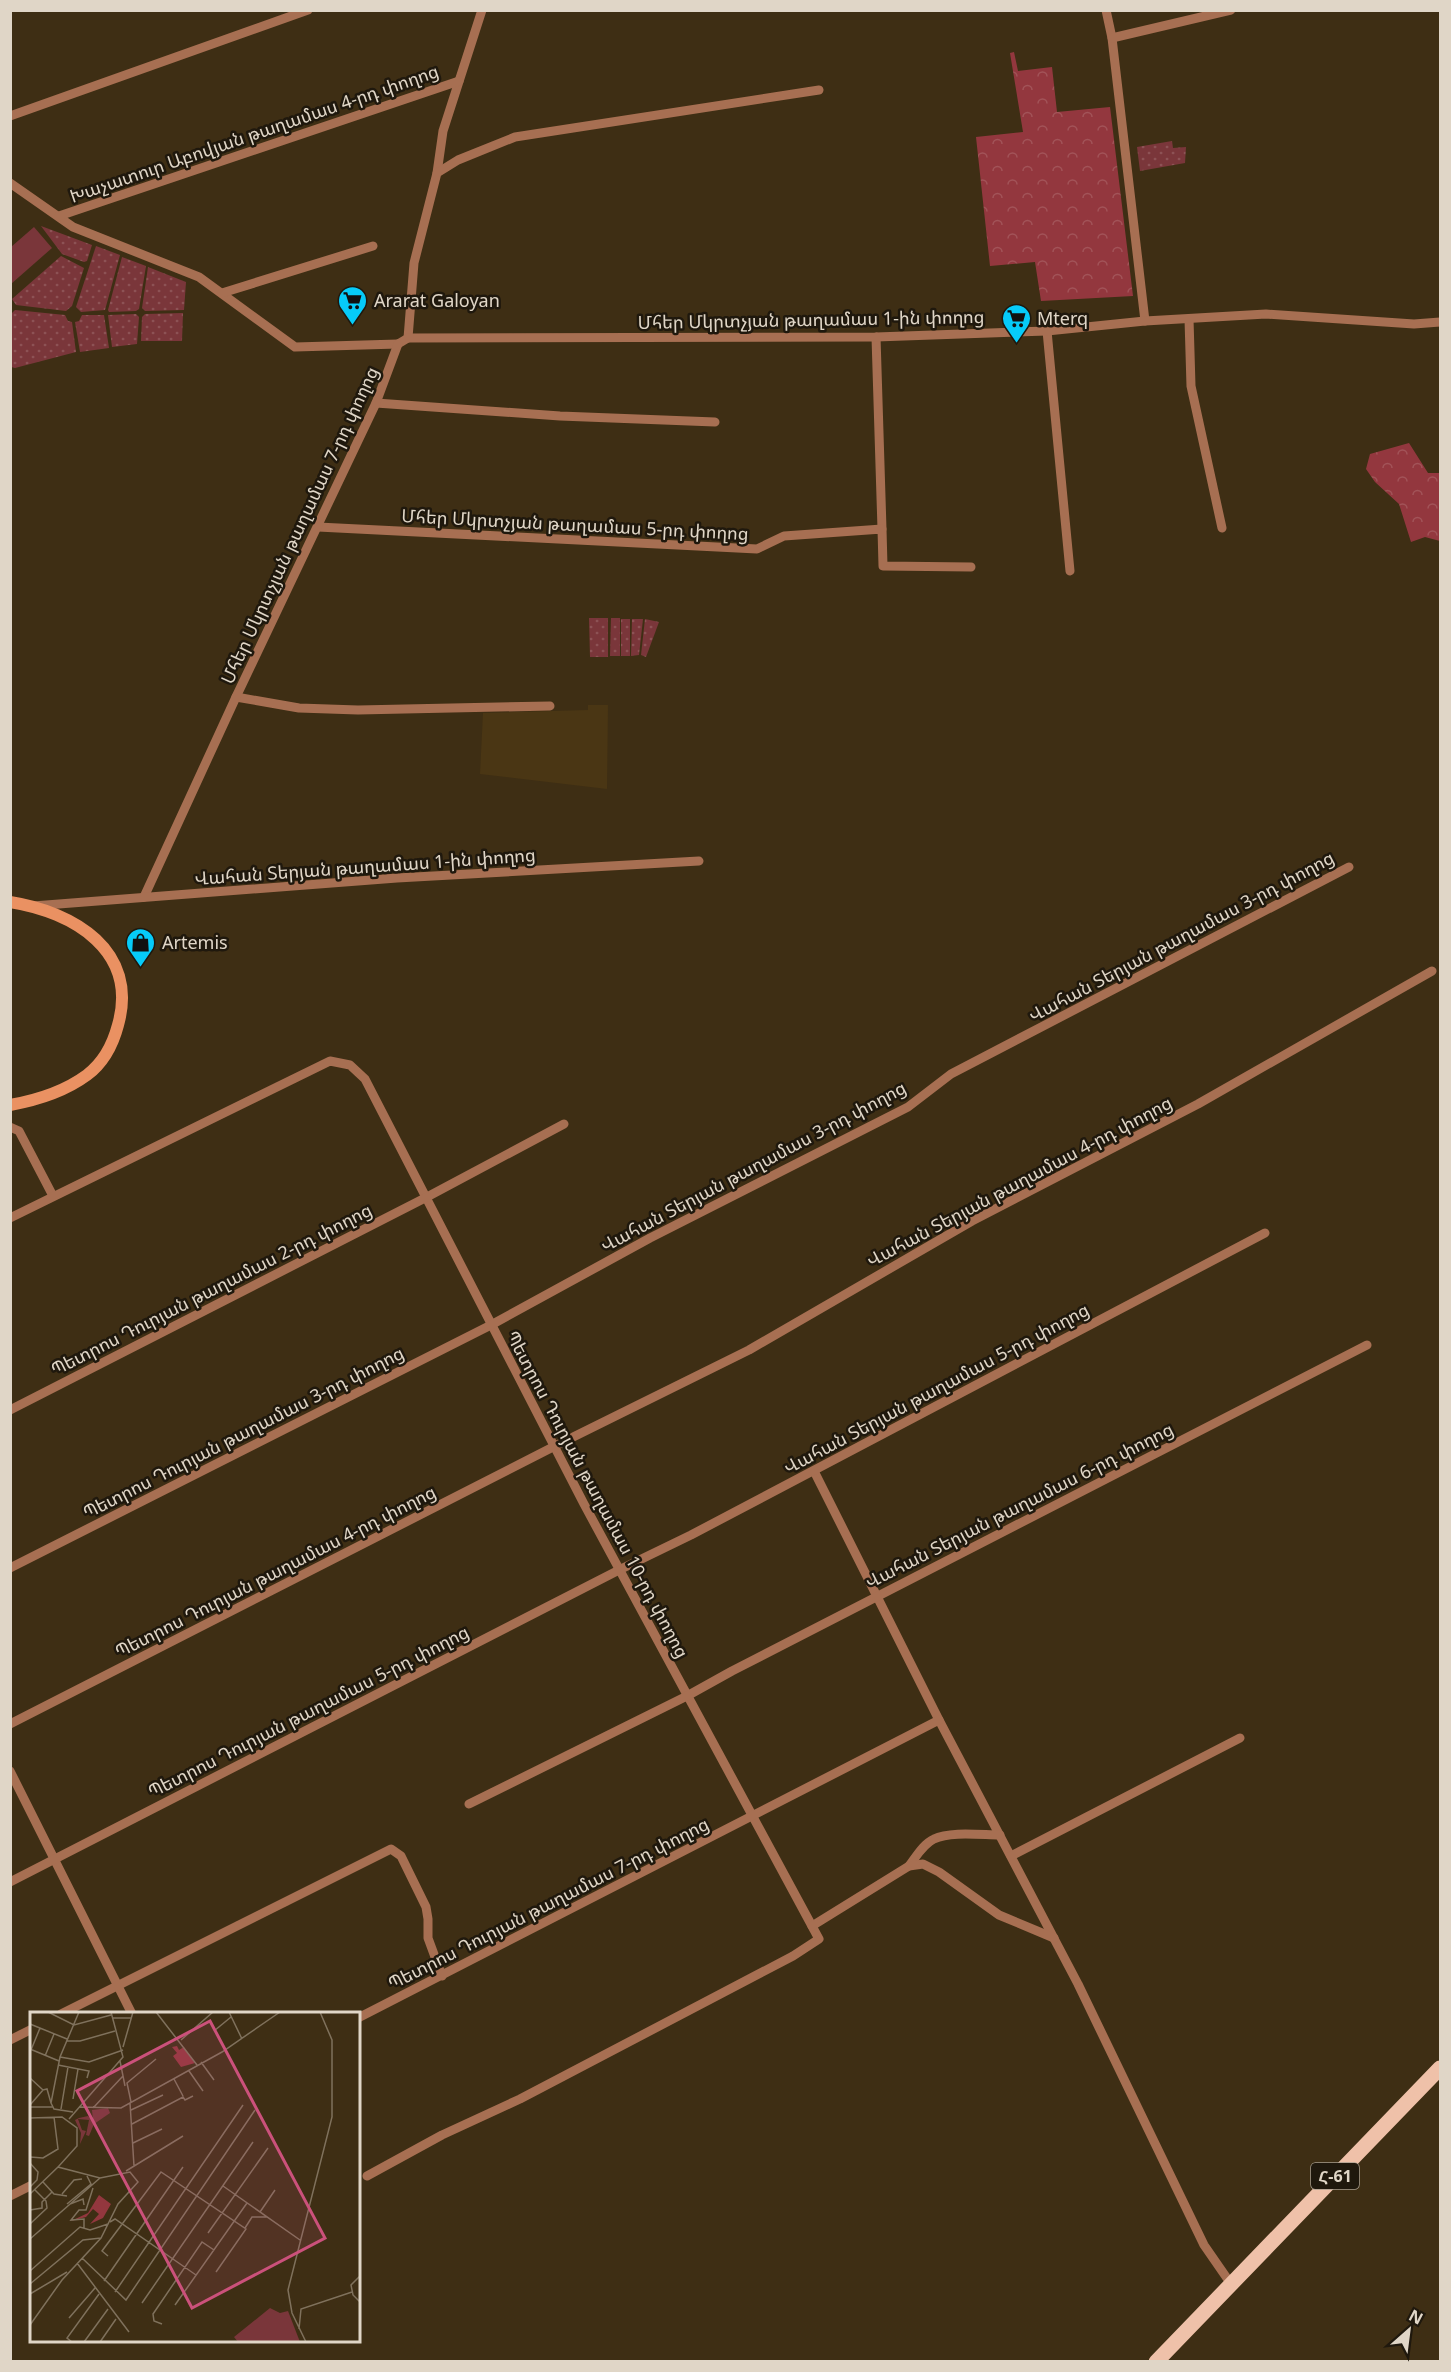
<svg xmlns="http://www.w3.org/2000/svg" width="1451" height="2372" font-family="Georgia,'Noto Sans Armenian',serif">
<style>
.built{fill:#4a3614}
.green{fill:url(#green-dots)}
.forest{fill:url(#forest-crowns)}
.pitch{fill:#7a363a}
.lines{fill:none;stroke-linecap:round;stroke-linejoin:round}
.minor{stroke:#a76f52;stroke-width:9}
.secondary{stroke:#ea9162;stroke-width:12}
.primary{stroke:#efc1a9;stroke-width:15}
.labels{text-anchor:middle;dominant-baseline:central;stroke-width:5;stroke-linejoin:round;paint-order:stroke}
.shield{fill:#1f180d;stroke:#a69d8f;stroke-width:1.5}
.shield-label{font-size:16px;font-weight:bold;fill:#e0d6c7}
.street-label{font-size:18px;fill:#e0d6c7;stroke:#1f180d}
.poi-label{font-size:18px;fill:#e0d6c7;stroke:#1f180d;text-anchor:start}
.inset-road{fill:none;stroke:#7f715c;stroke-width:1.5}
.view{fill:#cb517b;fill-opacity:0.15;stroke:#cb517b;stroke-width:3}
.inset-edge{fill:none;stroke:#e0d6c7;stroke-width:3}
</style>
<defs>
<pattern id="green-dots" width="8" height="8" patternUnits="userSpaceOnUse" patternTransform="scale(1.5)"><rect width="8" height="8" fill="#7a363a"/><path d="M2 2h.1M6 6h.1" fill="none" stroke="#8d5255" stroke-width="1.8" stroke-linecap="round"/></pattern>
<pattern id="forest-crowns" width="20" height="18" patternUnits="userSpaceOnUse" patternTransform="scale(1.5)"><rect width="20" height="18" fill="#93373e"/><path d="M2 6a3 3 0 1 1 6 0M12 15a3 3 0 1 1 6 0" fill="none" stroke="#a25358"/></pattern>
</defs>
<rect width="100%" height="100%" fill="#3e2e14"/>
<!-- built -->
<path class="built" d="M588,705H608L607,789L480,774L483,713L588,710Z"/>
<!-- green -->
<g class="green">
<path d="M1172,141L1173,148L1186,147L1185,163L1140,171L1137,147Z"/>
<path d="M41,226L92,245L87,261L84,262L62,254Z"/>
<path d="M96,246L120,255L105,310L81,312L76,307Z"/>
<path d="M61,256L84,268L72,306L66,311L16,305L12,299Z"/>
<path d="M122,257L146,266L139,309L136,311L109,312L108,310Z"/>
<path d="M148,267L186,282L184,310L145,311L142,308Z"/>
<path d="M15,310L65,315L68,321L72,322L76,352L15,368L11,367V314Z"/>
<path d="M183,313L182,341H141L142,317L145,314Z"/>
<path d="M136,314L139,317L137,344L112,347L108,315Z"/>
<path d="M82,315H104L109,348L80,352L75,322L79,321Z"/>
<path d="M589,618H608V657H590Z"/>
<path d="M611,618H620V656H610Z"/>
<rect x="621" y="619" width="9" height="37"/>
<path d="M632,619H643L639,655L631,656Z"/>
<path d="M645,619L659,622L646,657L641,655Z"/>
</g>
<!-- forest -->
<g class="forest">
<path d="M1014,52L1018,71L1052,67L1057,112L1110,107L1133,296L1041,301L1035,262L990,266L976,137L1023,132L1010,53Z"/>
<path d="M1409,443L1428,473H1440V543V541L1425,537L1411,542L1399,504L1375,482L1366,469L1370,454Z"/>
</g>
<!-- pitch -->
<path class="pitch" d="M34,227L52,248L11,284V247Z"/>
<g class="lines">
<!-- minor -->
<g class="minor">
<path d="M1106,10L1112,38L1145,321"/>
<path d="M1112,38L1231,10"/>
<path d="M10,116L308,10"/>
<path d="M437,173L443,131L482,10"/>
<path d="M10,183L73,227L199,277L295,347L398,344"/>
<path d="M59,216L459,81"/>
<path d="M222,293L373,246"/>
<path d="M1189,319L1191,386L1222,528"/>
<path d="M1047,331L1070,571"/>
<path d="M876,337L882,529"/>
<path d="M408,338L414,263L437,173L458,160L515,137L819,90"/>
<path d="M398,344L408,338L876,337L1047,331L1145,321L1266,314L1414,324L1440,322"/>
<path d="M376,403L560,416L715,422"/>
<path d="M318,527L757,549L784,536L882,529L883,566L971,567"/>
<path d="M236,697L299,708L358,710L550,706"/>
<path d="M144,897L236,697L376,403L398,344"/>
<path d="M33,906L397,878L699,861"/>
<path d="M10,1127L19,1131L53,1196"/>
<path d="M10,1218L330,1061L350,1065L365,1079L584,1504L819,1939L793,1956L520,2099L442,2135L367,2176"/>
<path d="M10,1410L427,1197L564,1124"/>
<path d="M814,1471L939,1720L1078,1984L1204,2245L1231,2284"/>
<path d="M10,1568L491,1325L650,1238L908,1107L951,1074L1349,867"/>
<path d="M10,1724L555,1446L749,1350L972,1221L1198,1104L1432,971"/>
<path d="M10,1771L132,2014"/>
<path d="M469,1804L687,1696L732,1671L1367,1345"/>
<path d="M1011,1856L1240,1738"/>
<path d="M909,1866C916,1857 923,1844 934,1839C950,1831 982,1835 1000,1835"/>
<path d="M10,1882L621,1569L691,1535L1265,1233"/>
<path d="M812,1926L909,1866L923,1864L939,1872L999,1915L1054,1938"/>
<path d="M61,2014L391,1849L401,1856L426,1907L428,1919V1938L442,1976"/>
<path d="M358,2018L939,1720"/>
<path d="M10,2040L32,2029"/>
<path d="M10,2196L32,2185"/>
</g>
<!-- secondary -->
<path class="secondary" d="M10,902C74,912 139,951 118,1025C113,1044 103,1063 87,1075C64,1092 38,1100 10,1105"/>
<!-- primary -->
<path class="primary" d="M1156,2362L1440,2068"/>
</g>
<!-- icons -->
<defs>
<symbol id="supermarket-pin" viewBox="-11 -11 22 30"><path d="M0 17L-7.5 6A9.5 9.5 0 1 1 7.5 6Z" fill="#06cbf9" stroke="#1f180d"/><path d="M-6-5.5h2.5l.6 2H6L4.5 2H-2.5L-4.4-4H-6ZM-1.5 3.2a1.3 1.3 0 1 0 .1 0ZM3 3.2a1.3 1.3 0 1 0 .1 0Z" fill="#111"/></symbol>
<symbol id="shop-pin" viewBox="-11 -11 22 30"><path d="M0 17L-7.5 6A9.5 9.5 0 1 1 7.5 6Z" fill="#06cbf9" stroke="#1f180d"/><path d="M-5-2.5h2.3a2.7 3.5 0 0 1 5.4 0H5L5.5 6h-11ZM-1.5-2.5h3a1.5 2.3 0 0 0-3 0Z" fill="#111"/></symbol>
</defs>
<g fill-rule="evenodd">
<use href="#supermarket-pin" x="336" y="284" width="33" height="45"/>
<use href="#supermarket-pin" x="1000" y="302" width="33" height="45"/>
<use href="#shop-pin" x="124" y="926" width="33" height="45"/>
</g>
<g class="labels">
<!-- shield labels -->
<rect class="shield" x="1311" y="2163" width="48" height="26" rx="4.5"/>
<g class="shield-label">
<text x="1335" y="2176">Հ-61</text>
</g>
<!-- street labels -->
<g class="street-label">
<text transform="translate(254 133) rotate(-19)">Խաչատուր Աբովյան թաղամաս 4-րդ փողոց</text>
<text transform="translate(811 319) rotate(-1)">Մհեր Մկրտչյան թաղամաս 1-ին փողոց</text>
<text transform="translate(575 524) rotate(3)">Մհեր Մկրտչյան թաղամաս 5-րդ փողոց</text>
<text transform="translate(299 525) rotate(-65)">Մհեր Մկրտչյան թաղամաս 7-րդ փողոց</text>
<text transform="translate(365 866) rotate(-4)">Վահան Տերյան թաղամաս 1-ին փողոց</text>
<text transform="translate(1181 936) rotate(-28)">Վահան Տերյան թաղամաս 3-րդ փողոց</text>
<text transform="translate(753 1166) rotate(-28)">Վահան Տերյան թաղամաս 3-րդ փողոց</text>
<text transform="translate(1019 1181) rotate(-28)">Վահան Տերյան թաղամաս 4-րդ փողոց</text>
<text transform="translate(211 1289) rotate(-27)">Պետրոս Դուրյան թաղամաս 2-րդ փողոց</text>
<text transform="translate(936 1388) rotate(-28)">Վահան Տերյան թաղամաս 5-րդ փողոց</text>
<text transform="translate(243 1432) rotate(-27)">Պետրոս Դուրյան թաղամաս 3-րդ փողոց</text>
<text transform="translate(598 1494) rotate(62)">Պետրոս Դուրյան թաղամաս 10-րդ փողոց</text>
<text transform="translate(1019 1505) rotate(-27)">Վահան Տերյան թաղամաս 6-րդ փողոց</text>
<text transform="translate(275 1571) rotate(-27)">Պետրոս Դուրյան թաղամաս 4-րդ փողոց</text>
<text transform="translate(308 1711) rotate(-27)">Պետրոս Դուրյան թաղամաս 5-րդ փողոց</text>
<text transform="translate(548 1903) rotate(-27)">Պետրոս Դուրյան թաղամաս 7-րդ փողոց</text>
</g>
<!-- poi labels -->
<g class="poi-label">
<text x="374" y="300">Ararat Galoyan</text>
<text x="1037" y="318">Mterq</text>
<text x="162" y="942">Artemis</text>
</g>
</g>
<!-- overview -->
<g transform="translate(30 2012)">
<rect width="330" height="330" fill="#3e2e14"/>
<path d="M78,96L80,101L64,112L59,124L56,123L59,108L48,107L52,118L56,119L50,132L51,121L45,108L49,106L58,104L63,108L62,98Z" fill="#7a363a"/>
<path d="M147,34L149,38L154,35L165,51L151,55L143,44L147,41L142,35ZM69,183L81,192L73,206L60,212L69,202L63,197L56,205L41,209L58,201Z" fill="#93373e"/>
<path d="M240,296L250,301L258,299L270,330H208L204,325Z" fill="#7a363a"/>
<path class="inset-road" d="M18,0L44,13L81,3M126,0L167,53M199,0L212,27M82,6H101M0,12L37,27M184,19L201,5M151,28L183,0M36,29H50L85,19M93,35L103,0M0,37L29,49M1,38L10,16M15,44L24,22M30,45L59,50L93,38M90,49L95,74M171,50L184,68M28,53L59,59L57,66M159,59L173,79M0,66L13,78L17,77L21,91M144,67L153,84M43,87L48,57M101,90L97,71L126,47M100,91L104,154M0,93L13,78M0,95H23M49,95L91,96L192,40L250,0M63,96L93,64M31,97L38,55M101,98L133,83M43,100L24,97L21,91L30,45L49,0M0,106L32,105L47,116V134L28,155L70,166L100,160L108,170L88,192L71,226L32,268L0,313M39,107L93,45L81,0M102,112L153,85L155,88L163,84M103,131L132,117M0,145L13,146L28,137L24,105M0,151L8,160L7,168L0,175M96,159L153,124M13,170L24,182L37,184M193,174L270,228M0,182L28,155M32,182L44,168L52,167M37,192L61,172L57,164M40,192L53,187L54,193M0,198L12,196V190L22,180M230,200L245,178M80,210L85,207L166,263M0,212L17,196L16,189L5,178M215,216L222,205H237M54,217V207L41,208L49,198H56L63,176M178,221L238,136M0,227L70,166M78,244L72,239L131,160L216,217L186,260M52,246L96,288L225,98M47,251L99,320M0,259L50,215L60,218L78,212M330,264L321,273L323,283L330,290M74,269L153,155M0,272L53,228L71,226M85,280L213,93M0,282L37,260M112,291L223,130M145,293L217,191M39,306L65,276M132,312L124,309L123,302L172,230L184,238M269,317L271,297L322,280M42,330L37,326L69,282M54,330L78,297M70,330L86,307M276,330L262,301L258,278L302,105V28L290,0"/>
<path class="view" d="M180,9L295,226L162,296L47,79Z"/>
<rect width="330" height="330" class="inset-edge"/>
</g>
<!-- border -->
<rect width="1451" height="2372" fill="none" stroke="#e0d6c7" stroke-width="24"/>
<!-- north arrow -->
<g transform="translate(1409 2330) rotate(28)" stroke="#1f180d" stroke-width="4.5" paint-order="stroke">
<path d="M0-4.5L10 22L0 15L-10 22Z" fill="#e0d6c7"/>
<text y="-9" font-size="16" font-weight="bold" text-anchor="middle" fill="#e0d6c7">N</text>
</g>
</svg>
